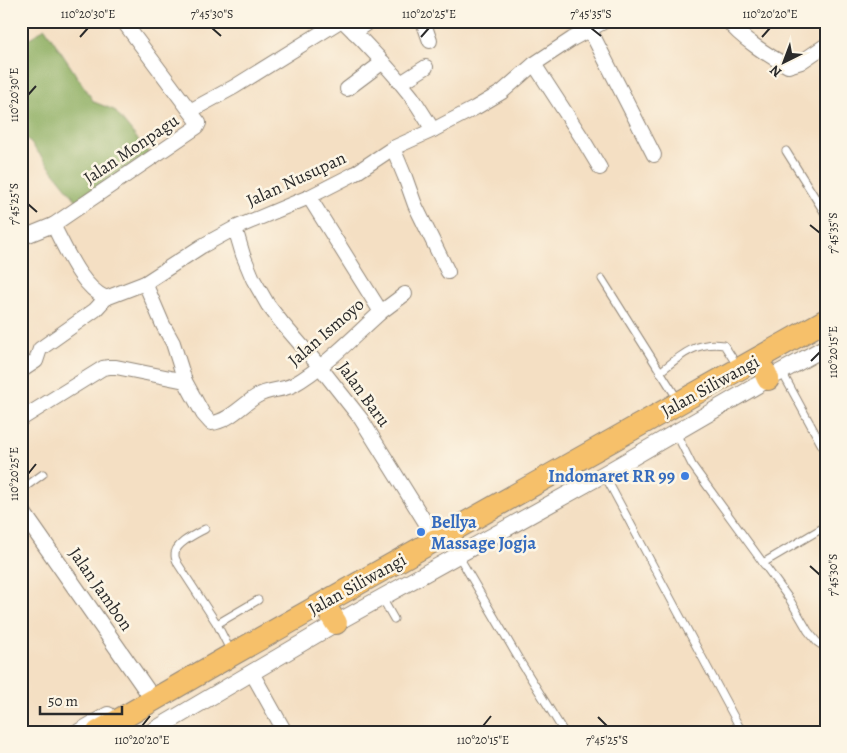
<svg xmlns="http://www.w3.org/2000/svg" width="847" height="753" font-family="Alegreya,serif">
<style>
.forest{fill:#8dae62;stroke:#5c6c46}
.lines{fill:none;stroke-linecap:round;stroke-linejoin:round}
.service-casing{stroke:#908577;stroke-width:9}
.minor-casing{stroke:#908577;stroke-width:16}
.tertiary-casing{stroke:#908577;stroke-width:18}
.trunk-casing{stroke:#908577;stroke-width:24}
.service{stroke:#fff;stroke-width:7}
.minor{stroke:#fff;stroke-width:14}
.tertiary{stroke:#fff;stroke-width:16}
.trunk{stroke:#f6c06b;stroke-width:22}
.ticks{fill:none;stroke:#2b2b2b;stroke-width:2}
.shop-dot{fill:#3f7fe0;stroke:#fcf5e5;stroke-width:2}
.labels{text-anchor:middle;dominant-baseline:central;stroke-width:5;stroke-linejoin:round;paint-order:stroke}
.street-label{font-size:18px;fill:#2b2b2b;stroke:#fcf5e5}
.shop-label{font-size:18px;font-weight:bold;fill:#366cbe;stroke:#fcf5e5;text-anchor:end}
.neatline{fill:none;stroke:#2b2b2b;stroke-width:2}
.ticks-label{font-size:12px;text-anchor:middle;fill:#2b2b2b}
</style>
<rect width="100%" height="100%" fill="#fcf5e5"/>
<filter id="ink" filterUnits="userSpaceOnUse"><feTurbulence type="fractalNoise" baseFrequency=".02" numOctaves="2"/><feDisplacementMap in="SourceGraphic" scale="10" xChannelSelector="R" yChannelSelector="G"/><feConvolveMatrix kernelMatrix="1 2 1 2 8 2 1 2 1" color-interpolation-filters="sRGB"/></filter>
<filter id="wash" filterUnits="userSpaceOnUse"><feTurbulence type="fractalNoise" baseFrequency=".0096" numOctaves="4" result="noise"/><feDisplacementMap in="SourceGraphic" scale="20" xChannelSelector="R" yChannelSelector="G"/><feGaussianBlur stdDeviation="1.12" result="paint"/><feColorMatrix in="noise" values="0 0 0 0 0 0 0 0 0 0 0 0 0 0 0 0 0 1.4 0 .05"/><feComposite in="paint" operator="in"/></filter>
<g filter="url(#wash)">
<rect width="100%" height="100%" fill="#f4dfc3"/>
<!-- forest -->
<path class="forest" d="M45,28L94,102L114,110L149,153L77,201L21,131V44Z"/>
</g>
<g filter="url(#ink)">
<g class="lines">
<defs>
<g id="service">
<path d="M786,151L826,215"/>
<path d="M602,279L675,395"/>
<path d="M660,372C681,355 696,341 724,345L735,362"/>
<path d="M782,372L826,453"/>
<path d="M676,433L692,465L790,600L808,631L817,642L826,648"/>
<path d="M604,474L740,728"/>
<path d="M21,490L43,474"/>
<path d="M205,529C196,534 173,544 175,556C175,559 177,561 178,564L217,624L231,652"/>
<path d="M458,555L520,661L564,732"/>
<path d="M763,563L826,526"/>
<path d="M382,598L394,619"/>
<path d="M217,624L258,600"/>
</g>
<g id="minor">
<path d="M343,21C368,45 391,70 412,97C419,107 426,119 433,130"/>
<path d="M423,21L430,41"/>
<path d="M728,21C739,37 770,57 788,66L801,62L826,45"/>
<path d="M590,30L654,155"/>
<path d="M354,32L370,21"/>
<path d="M534,64L582,138L600,168"/>
<path d="M401,83L426,67"/>
<path d="M347,89L383,62"/>
<path d="M190,111L234,87L340,21"/>
<path d="M393,148L405,177L415,205L448,272"/>
<path d="M53,225L197,127L199,123L123,21"/>
<path d="M235,228L243,255L253,279L268,305L282,323L320,367L361,419L432,533"/>
<path d="M21,238L53,225C66,249 81,287 106,298L145,283L202,246L235,228L309,197L354,174L393,148L433,130L475,108L502,92L534,64L572,39L605,21"/>
<path d="M145,283L163,325L173,343L185,381L203,414L211,423C228,422 242,405 257,396C268,389 281,391 293,385C326,366 353,337 381,312L309,197"/>
<path d="M381,312L405,294"/>
<path d="M21,371L36,361L40,349L95,310L106,298"/>
<path d="M21,419L103,368L109,367H116L185,381"/>
<path d="M252,673L285,732"/>
</g>
<g id="tertiary">
<path d="M21,510L148,692"/>
<path d="M79,732L108,715"/>
<path d="M151,732L336,623L604,474L768,379L826,347"/>
</g>
<g id="trunk">
<path d="M765,372L768,379"/>
<path d="M331,615L336,623"/>
<path d="M98,732L233,654L826,320"/>
</g>
</defs>
<!-- service casing -->
<use href="#service" class="service-casing"/>
<!-- minor casing -->
<use href="#minor" class="minor-casing"/>
<!-- tertiary casing -->
<use href="#tertiary" class="tertiary-casing"/>
<!-- trunk casing -->
<use href="#trunk" class="trunk-casing"/>
<!-- service -->
<use href="#service" class="service"/>
<!-- minor -->
<use href="#minor" class="minor"/>
<!-- tertiary -->
<use href="#tertiary" class="tertiary"/>
<!-- trunk -->
<use href="#trunk" class="trunk"/>
</g>
</g>
<!-- ticks -->
<path class="ticks" d="M212,28L221,36M591,28L601,36M80,37L88,28M421,37L429,28M762,37L770,28M28,95L36,86M28,204L37,212M810,225L820,233M811,361L820,352M28,474L36,464M810,566L820,575M598,717L607,726M142,726L150,716M483,726L491,716"/>
<!-- markers -->
<g class="shop-dot">
<circle cx="685" cy="476" r="5"/>
<circle cx="421" cy="532" r="5"/>
</g>
<g class="labels">
<!-- street labels -->
<g class="street-label">
<text transform="translate(131 149) rotate(-34)">Jalan Monpagu</text>
<text transform="translate(296 179) rotate(-25)">Jalan Nusupan</text>
<text transform="translate(326 332) rotate(-41)">Jalan Ismoyo</text>
<text transform="translate(710 386) rotate(-29)">Jalan Siliwangi</text>
<text transform="translate(364 394) rotate(54)">Jalan Baru</text>
<text transform="translate(357 584) rotate(-29)">Jalan Siliwangi</text>
<text transform="translate(101 589) rotate(55)">Jalan Jambon</text>
</g>
<!-- shop labels -->
<g class="shop-label">
<text x="675" y="476">Indomaret RR 99</text>
<text x="431" y="522" text-anchor="start">Bellya<tspan x="431" dy="21">Massage Jogja</tspan></text>
</g>
</g>
<!-- margin -->
<rect width="847" height="753" fill="none" stroke="#fcf5e5" stroke-width="55"/>
<!-- north arrow -->
<g transform="translate(784 62) rotate(222)" stroke="#fcf5e5" stroke-width="4" paint-order="stroke">
<path d="M0-4L9 19L0 12L-9 19Z" fill="#2b2b2b"/>
<text y="-8" font-size="14" font-weight="bold" text-anchor="middle" fill="#2b2b2b">N</text>
</g>
<!-- scale -->
<path d="M40 706v8h82v-8" fill="none" stroke="#2b2b2b" stroke-width="2.5"/>
<text x="48" y="706" font-size="15" fill="#2b2b2b" stroke="#fcf5e5" stroke-width="4" paint-order="stroke">50 m</text>
<rect x="28" y="28" width="792" height="698" class="neatline"/>
<g class="ticks-label">
<text x="88" y="18">110°20'30"E</text>
<text x="212" y="18">7°45'30"S</text>
<text x="429" y="18">110°20'25"E</text>
<text x="591" y="18">7°45'35"S</text>
<text x="770" y="18">110°20'20"E</text>
<text transform="translate(14 95) rotate(-90)" y="4">110°20'30"E</text>
<text transform="translate(14 204) rotate(-90)" y="4">7°45'25"S</text>
<text transform="translate(833 233) rotate(-90)" y="4">7°45'35"S</text>
<text transform="translate(833 352) rotate(-90)" y="4">110°20'15"E</text>
<text transform="translate(14 474) rotate(-90)" y="4">110°20'25"E</text>
<text transform="translate(833 575) rotate(-90)" y="4">7°45'30"S</text>
<text x="142" y="744">110°20'20"E</text>
<text x="483" y="744">110°20'15"E</text>
<text x="607" y="744">7°45'25"S</text>
</g>
</svg>
